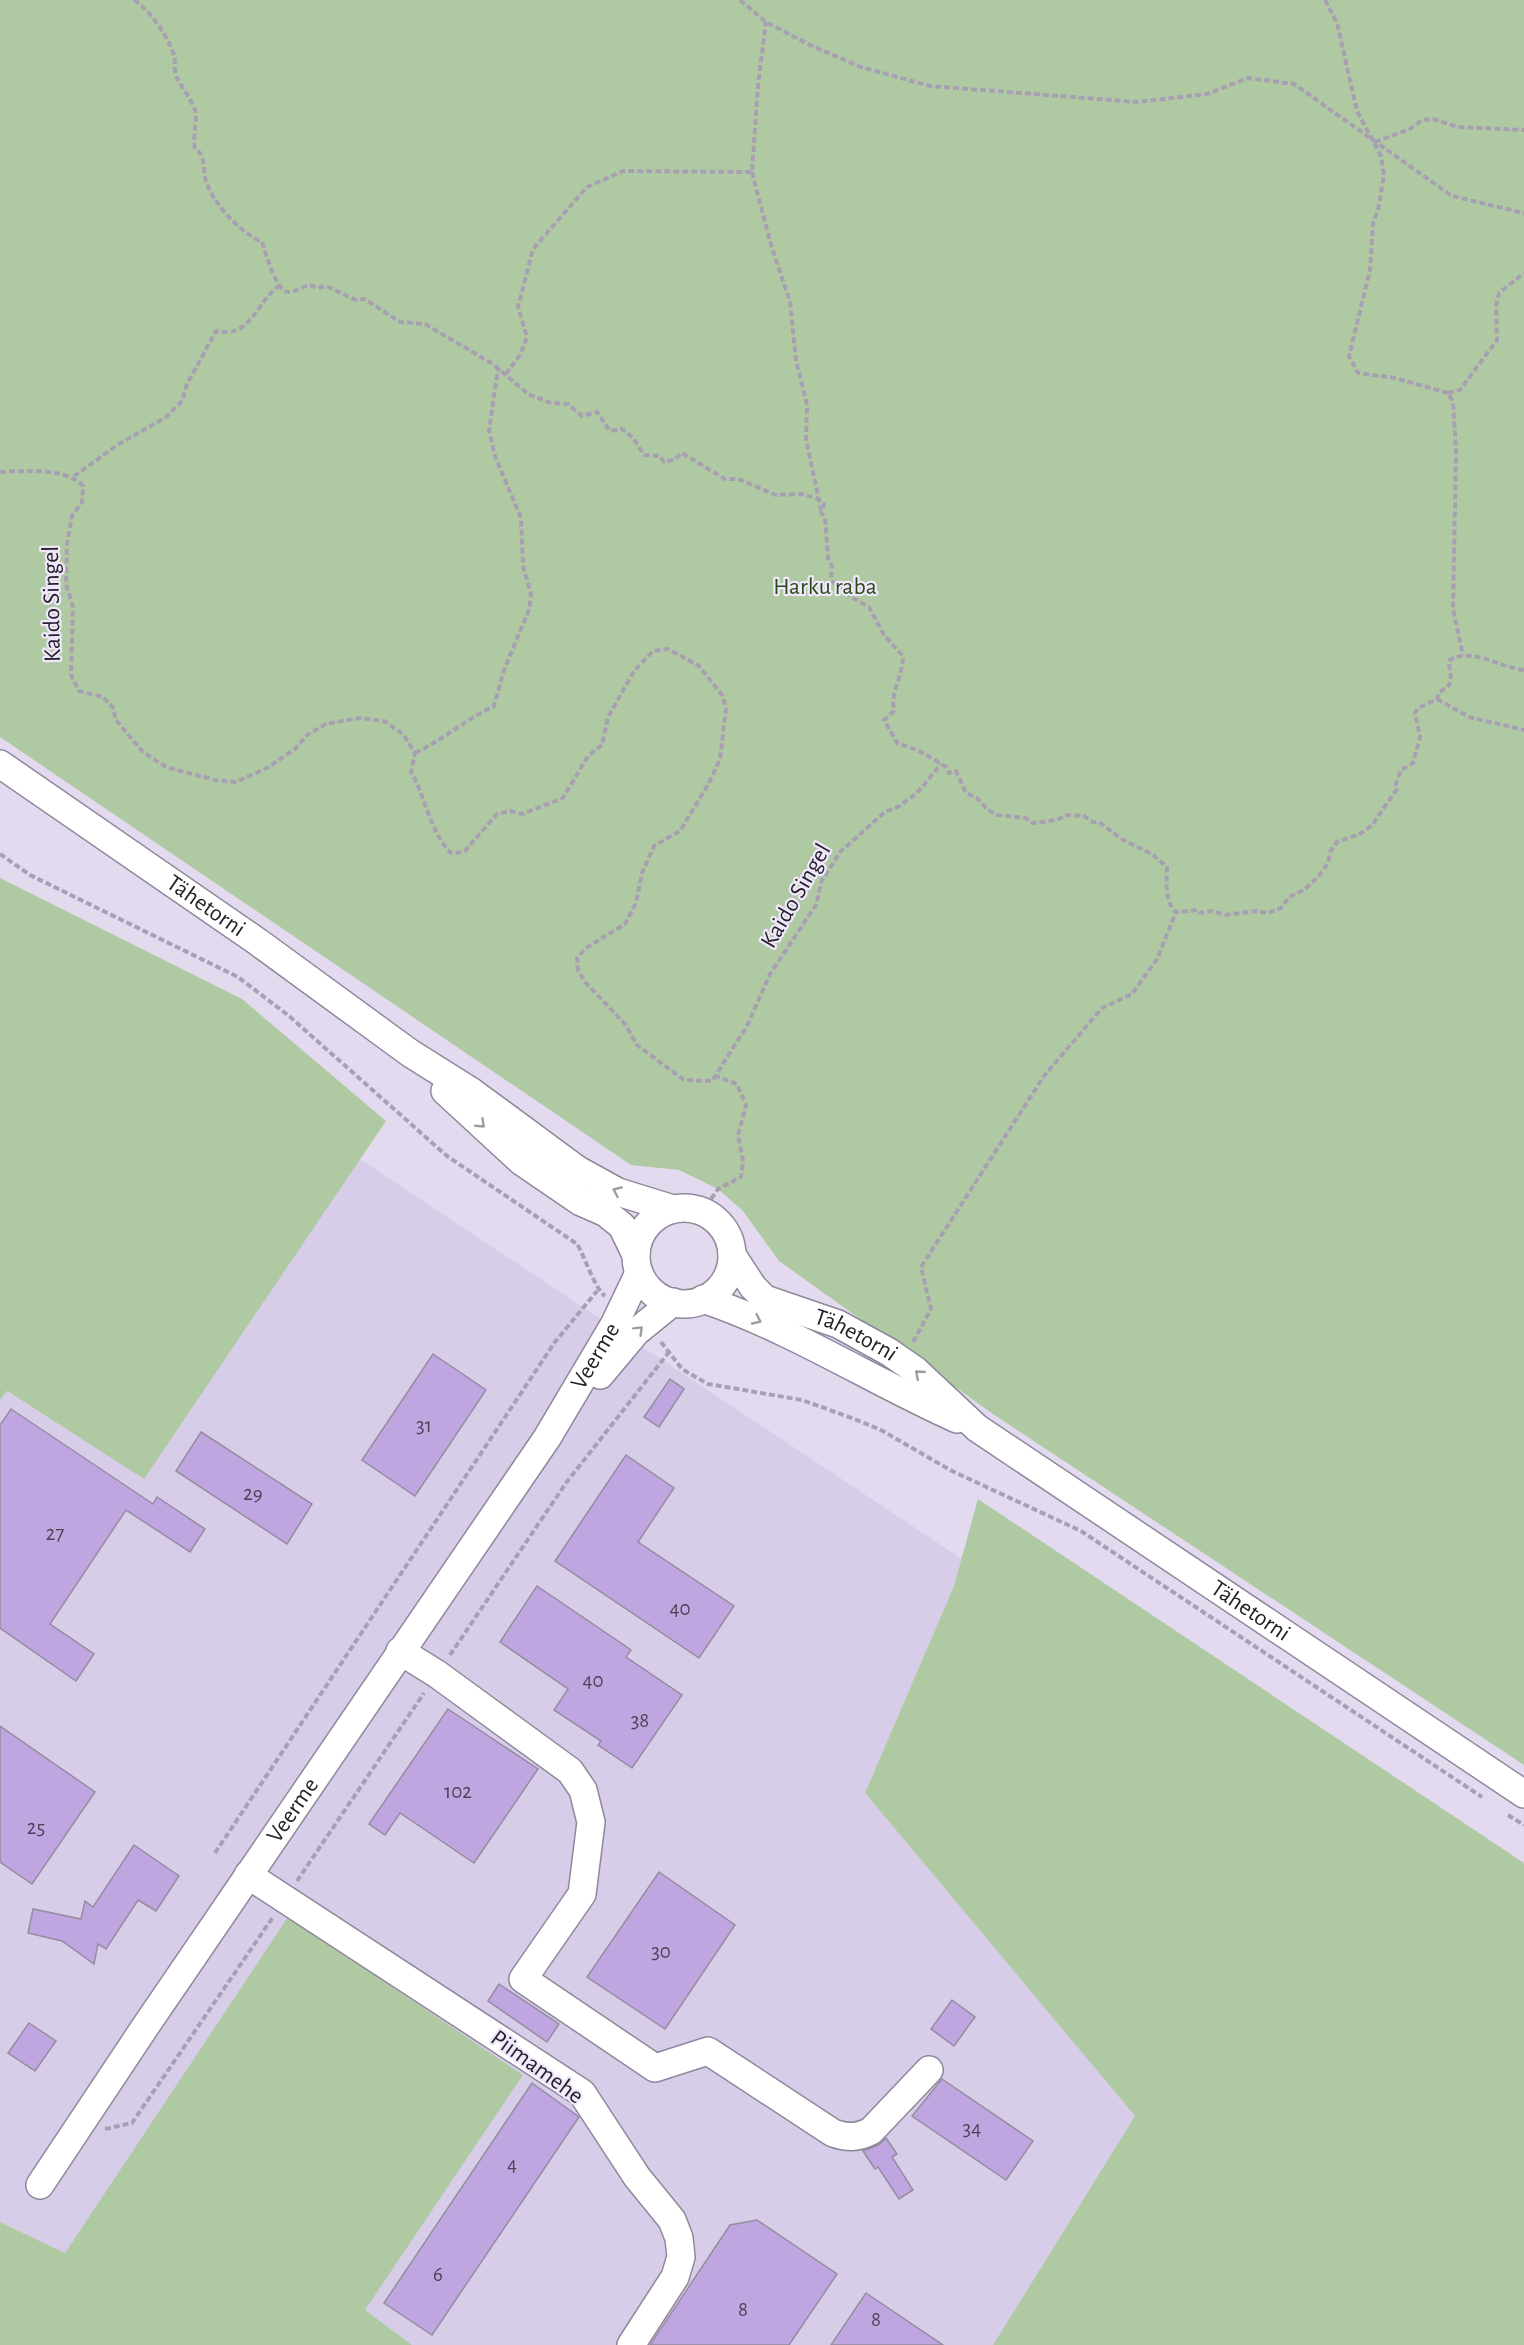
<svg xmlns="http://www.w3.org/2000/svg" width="1524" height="2345" font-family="'Alegreya Sans',sans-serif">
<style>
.built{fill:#d8cde9}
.green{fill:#afcaa3}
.building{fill:#bfa6e0;stroke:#958ca0;stroke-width:1.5}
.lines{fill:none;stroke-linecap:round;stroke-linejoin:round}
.minor-casing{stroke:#8f879b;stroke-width:30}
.path{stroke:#a8a0b2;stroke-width:4;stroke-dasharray:6 3;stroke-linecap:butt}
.minor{stroke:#fff;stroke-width:27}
.oneway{stroke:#9d9c9f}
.labels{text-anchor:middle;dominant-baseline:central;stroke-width:4.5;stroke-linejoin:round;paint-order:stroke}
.number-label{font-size:21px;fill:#4c4357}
.park-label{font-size:24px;fill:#294c14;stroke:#f0e7fd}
.street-label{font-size:24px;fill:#252229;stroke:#f0e7fd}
</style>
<rect width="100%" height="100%" fill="#e3daf0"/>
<!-- built -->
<path class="built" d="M360,1159L962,1559L954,1586L865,1793L1135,2116L993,2345H412L364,2310L523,2075L288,1918L65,2253L0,2222V1400L6,1391L144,1478Z"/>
<!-- green -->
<g class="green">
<path d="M0,0H1524V1765L993,1414L779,1261L743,1211L718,1189L679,1170L631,1165L0,737Z"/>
<path d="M0,878L242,999L386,1121L144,1479L7,1391L0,1400Z"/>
<path d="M978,1499L1524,1863V2345H993L1135,2116L865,1793L954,1586Z"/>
<path d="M288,1917L523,2075L365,2310L412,2345H0V2222L65,2253Z"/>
</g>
<!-- building -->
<g class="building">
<path d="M433,1354L486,1390L415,1496L362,1460Z"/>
<path d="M670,1379L684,1389L659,1427L644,1417Z"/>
<path d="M11,1409L153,1504L157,1497L205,1529L190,1552L126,1510L50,1624L94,1654L76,1681L0,1628V1425Z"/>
<path d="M201,1432L312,1504L287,1544L176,1471Z"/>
<path d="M626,1455L674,1488L638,1542L734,1606L699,1658L555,1561Z"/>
<path d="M537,1586L631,1650L626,1657L682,1695L632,1768L598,1745L601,1741L554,1710L568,1689L500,1642Z"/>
<path d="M448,1709L538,1769L474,1863L400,1813L385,1835L369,1824Z"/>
<path d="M0,1726L95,1792L32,1884L0,1862Z"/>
<path d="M134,1845L179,1876L156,1911L138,1900L106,1949L98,1944L94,1964L62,1941L28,1933L33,1909L81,1919L85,1901L93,1907Z"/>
<path d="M659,1872L735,1925L665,2029L587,1977Z"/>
<path d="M499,1984L559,2024L547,2042L488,2001Z"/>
<path d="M952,2000L975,2017L954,2046L931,2029Z"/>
<path d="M29,2023L56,2041L35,2071L8,2053Z"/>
<path d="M942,2079L1033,2141L1006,2180L912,2116Z"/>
<path d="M532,2083L579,2117L432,2335L384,2303Z"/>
<path d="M886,2138L897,2154L892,2157L913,2190L899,2199L878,2167L875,2169L863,2151L878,2145Z"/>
<path d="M757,2220L837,2274L789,2345H650L730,2225Z"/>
<path d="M866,2293L943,2345H831Z"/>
</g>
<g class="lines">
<defs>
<g id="minor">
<path id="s1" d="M0,764L258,942L410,1053L472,1092L578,1170L618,1192L673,1209"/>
<path d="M445,1091L521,1161L581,1202L606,1213L622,1226L636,1255"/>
<circle cx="684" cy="1256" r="48"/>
<path id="s2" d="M732,1255L753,1287L765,1299L838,1324L889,1352L915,1370L977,1428L1524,1794"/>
<path d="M703,1299C792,1329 872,1381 957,1419"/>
<path d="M600,1375L636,1332L673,1302"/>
<path d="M400,1651L437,1674L570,1771L583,1790L591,1822L582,1894L523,1979L655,2068L708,2051L833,2133C848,2138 857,2138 871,2131L929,2070"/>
<path d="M248,1875L582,2093L637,2177L672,2220L679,2238L681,2257L675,2277L631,2345"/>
<path id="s3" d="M40,2185L145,2027L547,1438L614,1325L639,1273"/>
</g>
</defs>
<!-- minor casing -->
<use href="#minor" class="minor-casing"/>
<!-- path -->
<g class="path">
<path d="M134,0C151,11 168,37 174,55C176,63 173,72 177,78C182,88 195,104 196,115C196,126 193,136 195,148C207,158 202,168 206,181C213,204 241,233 262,242C266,254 276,291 288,292C294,293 303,286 310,285L318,288L326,286L356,300L365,299L400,322L425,324L493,364L528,394L551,403L568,404L582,416L597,412L610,431L622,429L633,438L644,455L660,456L664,462L674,460L682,453L725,479H738L776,495L802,494L819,499L824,504L821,512L825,518L828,558L832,566L831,577L833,582L851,597L869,607L884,635L903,656C903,676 890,692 894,711L884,720L898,744C914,747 931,757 946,767L949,773L956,771L966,793L977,798L987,809L997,815L1025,818L1033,823L1057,820L1067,815L1084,816L1093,822H1099L1123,840L1152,854L1167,867C1167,882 1164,901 1176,912L1198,910L1200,913L1212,911L1225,915L1256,911L1268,913L1281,908L1289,897L1304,890L1318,877L1328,863L1330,852L1337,842L1360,834L1372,825L1397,789L1396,784L1401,770L1413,763L1420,737L1415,713L1418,708L1437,699L1439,692C1457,685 1449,675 1449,661C1468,645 1503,669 1524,670"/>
<path d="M740,0L766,22L810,45L861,67L930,86L1137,102L1207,94L1248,78L1294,84L1452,196L1524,213"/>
<path d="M1325,0L1337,23L1357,111L1381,156L1384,175L1378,210L1373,223L1370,270L1349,356L1358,373L1395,378L1448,393L1453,402L1456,449L1453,609L1463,655"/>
<path d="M1375,142L1410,129L1422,120L1433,119L1458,127L1524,130"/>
<path d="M752,172L771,245L790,302L796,360L807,405L806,439L821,510"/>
<path d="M506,374L520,355L527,337L518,307L533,249L587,187L623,171L752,172L758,85L766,22"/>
<path d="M1448,393L1460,390L1497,340L1496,306L1499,293L1524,273"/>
<path d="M0,472C25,471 65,467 83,486L82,502L72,516L67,544L66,584L73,607L71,675L79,691L103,697L114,709L115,719L143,752L166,767L215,780L236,782L267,768L295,749L307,735L326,724L342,721L361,718L384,721L403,734L415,753L411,772C426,798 430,832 451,853L464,852L497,814L510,811L522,814L563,798L588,756L602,745L608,717L634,671L653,651L668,649L699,666L722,695L726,709L720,759L709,783L680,831L654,846L642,873L636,903L625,924L586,948L577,958L578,970L585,982L625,1024L637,1045L684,1080L712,1081L747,1026L770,974L816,905L822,880L841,851L885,812L898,807L917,793L941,764"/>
<path d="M74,476L119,444L166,417L182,401L187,384L216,331C251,339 256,302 279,286"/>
<path d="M1437,699L1469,717L1524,730"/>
<path d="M415,753C443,740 466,719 494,706L504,670L529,610L531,594L523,566L521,518L495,456L489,430L498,369L500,370"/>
<path d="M0,854L30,875L238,977L289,1016L447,1156L577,1244C585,1257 595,1289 605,1296"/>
<path d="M711,1199L718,1189L741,1177L743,1161L738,1135L746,1105L737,1084L716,1076"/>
<path d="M661,1342L682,1369L708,1384L802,1400L849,1417L879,1429L952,1471L1081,1531L1482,1797"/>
<path d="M913,1342L931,1309L921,1267L1044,1076L1102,1008L1132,994L1157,959L1176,912"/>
<path d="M450,1655L566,1483L669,1352"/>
<path d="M1508,1815L1524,1825"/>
<path d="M215,1853L555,1342L597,1291"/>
<path d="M297,1881L424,1693"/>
<path d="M105,2129L132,2123L273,1917"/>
</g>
<!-- minor -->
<use href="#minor" class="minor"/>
</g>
<!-- one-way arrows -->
<defs><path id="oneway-chevron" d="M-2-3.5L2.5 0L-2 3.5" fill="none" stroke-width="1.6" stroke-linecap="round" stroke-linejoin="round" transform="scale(1.5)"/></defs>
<g class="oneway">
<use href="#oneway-chevron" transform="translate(481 1124) rotate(43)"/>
<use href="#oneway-chevron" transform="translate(617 1191) rotate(-156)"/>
<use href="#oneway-chevron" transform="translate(757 1320) rotate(25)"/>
<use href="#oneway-chevron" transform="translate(639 1330) rotate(-45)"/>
<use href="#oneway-chevron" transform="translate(919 1374) rotate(-139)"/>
</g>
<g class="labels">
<!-- number labels -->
<g class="number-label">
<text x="424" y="1425">31</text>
<text x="253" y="1493">29</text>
<text x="55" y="1533">27</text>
<text x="680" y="1608">40</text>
<text x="593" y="1680">40</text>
<text x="640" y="1720">38</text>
<text x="458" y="1791">102</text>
<text x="36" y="1827">25</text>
<text x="661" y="1951">30</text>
<text x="972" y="2128">34</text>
<text x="512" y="2164">4</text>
<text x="438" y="2274">6</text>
<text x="743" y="2309">8</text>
<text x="876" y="2319">8</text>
</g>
<!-- park labels -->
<g class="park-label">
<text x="825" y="587">Harku raba</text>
</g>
<!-- street labels -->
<g class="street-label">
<text transform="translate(52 604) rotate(-91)">Kaido Singel</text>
<text transform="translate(796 896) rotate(-60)">Kaido Singel</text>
<text stroke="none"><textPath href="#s1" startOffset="250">Tähetorni</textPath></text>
<text stroke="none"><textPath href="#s2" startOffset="153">Tähetorni</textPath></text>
<text stroke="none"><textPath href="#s3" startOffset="998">Veerme</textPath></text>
<text stroke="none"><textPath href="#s2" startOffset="636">Tähetorni</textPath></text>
<text stroke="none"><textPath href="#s3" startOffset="452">Veerme</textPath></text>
<text transform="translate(537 2067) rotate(36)">Piimamehe</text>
</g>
</g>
</svg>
